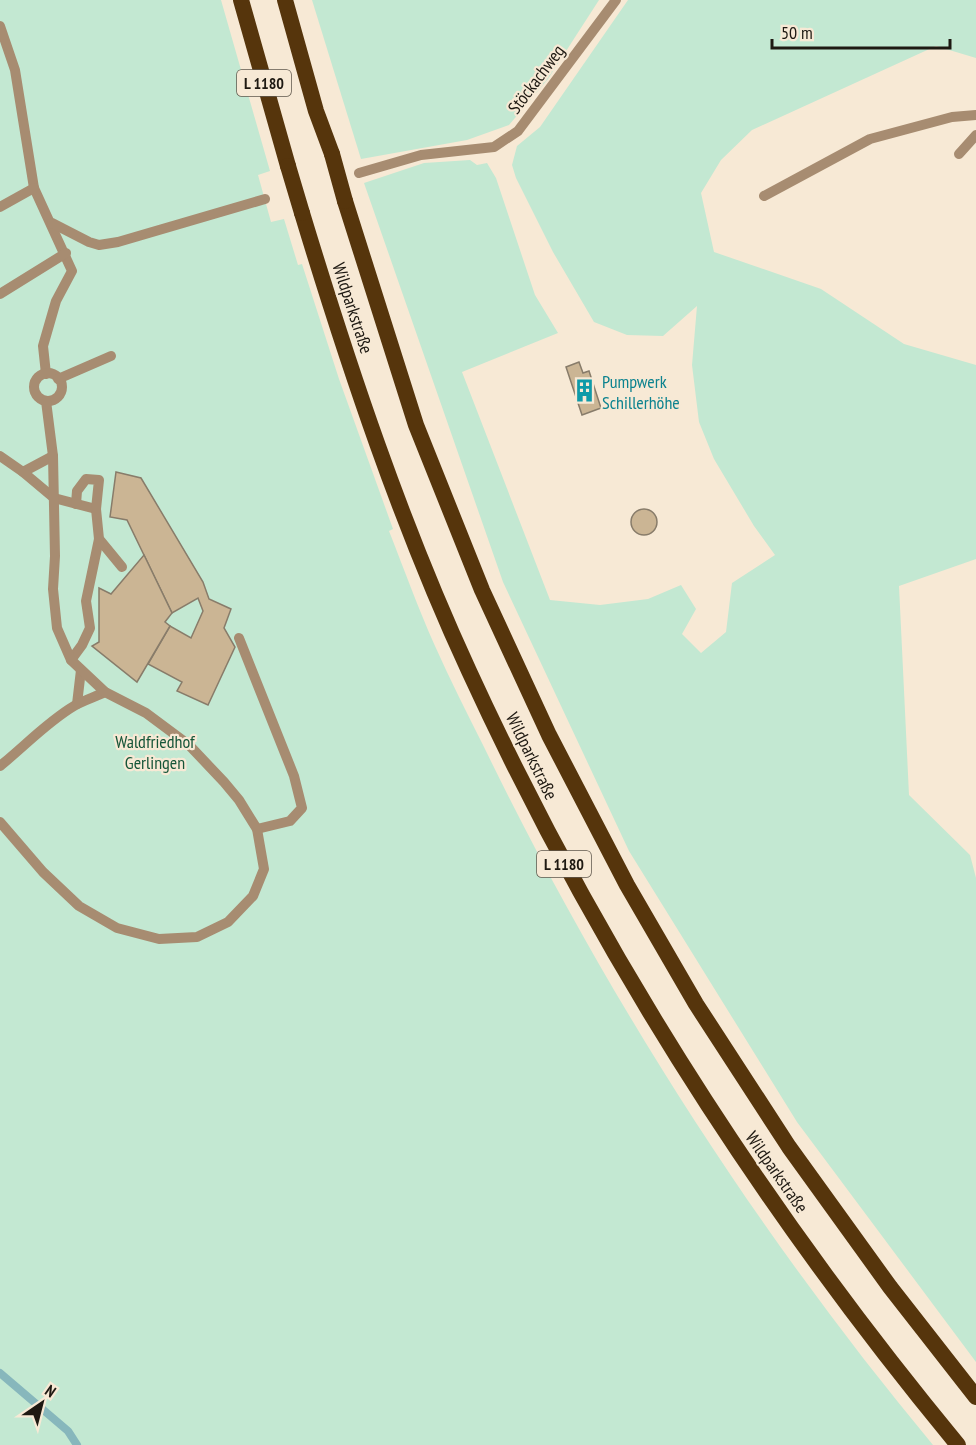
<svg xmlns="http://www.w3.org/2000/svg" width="976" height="1445" font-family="'PT Sans Narrow',sans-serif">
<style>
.green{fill:#c3e8d2}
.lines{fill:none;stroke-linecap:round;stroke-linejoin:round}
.stream{stroke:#87b7bc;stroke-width:8}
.building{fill:#cbb594;stroke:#887c6a;stroke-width:1.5}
.service{stroke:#a78c71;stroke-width:10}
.trunk{stroke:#56350c;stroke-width:16}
.trunk-bridge{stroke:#56350c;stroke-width:16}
.labels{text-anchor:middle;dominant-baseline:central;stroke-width:4.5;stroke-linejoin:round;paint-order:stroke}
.shield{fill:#f7e9d5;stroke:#5f574c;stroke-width:1.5}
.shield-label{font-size:16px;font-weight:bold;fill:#1e1912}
.street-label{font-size:18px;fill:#1e1912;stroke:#f7e9d5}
.culture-label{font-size:18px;fill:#0d838f;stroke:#f7e9d5;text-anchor:start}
.park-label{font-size:18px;fill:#155538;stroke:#f7e9d5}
</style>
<rect width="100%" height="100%" fill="#f7e9d5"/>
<!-- green -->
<g class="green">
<path d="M0,0H221L270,171L258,175L271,222L284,219L298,265L302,264L339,379L393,529L389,531C404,569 418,608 435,646C450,680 467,713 484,747C605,996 756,1232 933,1445H0Z"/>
<path d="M312,0H599L548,79L509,125L467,140L361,159Z"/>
<path d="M628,0H976V58L936,46L752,130L721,160L701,193L714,252L821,289L904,344L976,365V559L899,586L909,795L970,855L976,878V1362L797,1122L629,851L503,582L364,183L424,163L470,160L477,165L487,163L496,178L535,295L558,333L462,372L550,600L600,605L648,599L681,585L696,609L682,634L701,653L726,632L732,583L775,555L754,526L714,459L699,422L692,365L697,306L663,336L627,335L594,322L553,252L516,178L512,165L517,146L540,127Z"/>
</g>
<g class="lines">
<!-- stream -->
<path class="stream" d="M0,1373L68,1431L77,1445"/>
</g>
<!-- building -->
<g class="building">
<path d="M579,362L583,373L589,371L601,408L582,415L566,367Z"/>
<path d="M116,472L141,478L203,582L209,599L231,609L224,628L235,647L208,705L177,691L182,682L148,664L170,626L191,638L203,611L198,598L172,613L127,520L110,517Z"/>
<circle cx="644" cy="522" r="13"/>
<path d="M144,555L172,613L165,622L170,626L137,682L92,646L99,642V588L111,594Z"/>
</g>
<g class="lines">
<!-- service -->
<g class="service">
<path d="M0,26L15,70L34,188L72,271L56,301L43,346L46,374"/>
<path d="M959,154L976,135"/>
<path d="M359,173L421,155L494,147L518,131L616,0"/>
<path d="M764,196L870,139L952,117L976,115"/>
<path d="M0,207L34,188"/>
<path d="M52,223L89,242L99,245L118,242L265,199"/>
<path d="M0,294L66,253"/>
<circle cx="48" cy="387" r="14"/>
<path d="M58,379L111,356"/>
<path d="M0,456L23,472L53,456"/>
<path d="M23,472L54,498L96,509"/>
<path d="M76,504L77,491L86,479L99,480L96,509L99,539L122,567"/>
<path d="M239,638L294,776L302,808L290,821L257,829"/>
<path d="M71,660L82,645L90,628L86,601L99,539"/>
<path d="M77,704L81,670"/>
<path d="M0,766C25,746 47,722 74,706C84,700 95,697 105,692"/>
<path d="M0,822L43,872L79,906L117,928L159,939L197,937L228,922L253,896L264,869L257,829L239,800L224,782L189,745L146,713L105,692L71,660L57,628L53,589L55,556L53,456L46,401"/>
</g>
<!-- trunk -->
<g class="trunk">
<path d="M241,0L288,166"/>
<path d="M285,0L316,111L332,154"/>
<path d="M345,201L416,425L482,590L549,735L627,885L696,1004L789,1147L890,1287L976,1397"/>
<path d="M302,213C349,368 401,524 469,671C597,950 763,1209 958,1445"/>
</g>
<!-- trunk-bridge -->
<g class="trunk-bridge">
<path d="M332,154L345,201"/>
<path d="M288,166L302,213"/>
</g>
</g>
<!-- icons -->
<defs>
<symbol id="building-bare" viewBox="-9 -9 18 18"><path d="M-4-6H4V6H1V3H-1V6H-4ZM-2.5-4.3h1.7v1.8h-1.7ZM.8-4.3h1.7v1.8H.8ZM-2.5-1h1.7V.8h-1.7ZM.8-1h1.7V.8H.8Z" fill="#0f9aa8" stroke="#f7e9d5" stroke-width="2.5" paint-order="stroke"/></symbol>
</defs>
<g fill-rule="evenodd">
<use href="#building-bare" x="568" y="374" width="33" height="33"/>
</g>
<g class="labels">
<!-- shield labels -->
<g class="shield">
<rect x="237" y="70" width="54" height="26" rx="4.5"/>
<rect x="537" y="851" width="54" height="26" rx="4.5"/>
</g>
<g class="shield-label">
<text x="264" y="83">L 1180</text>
<text x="564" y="864">L 1180</text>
</g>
<!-- street labels -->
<g class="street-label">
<text transform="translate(536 79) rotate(-53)">Stöckachweg</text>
<text transform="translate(353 308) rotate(72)">Wildparkstraße</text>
<text transform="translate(532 756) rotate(64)">Wildparkstraße</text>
<text transform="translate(777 1172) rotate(55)">Wildparkstraße</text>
</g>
<!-- culture labels -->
<g class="culture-label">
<text x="602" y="381">Pumpwerk<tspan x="602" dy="21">Schillerhöhe</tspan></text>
</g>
<!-- park labels -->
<g class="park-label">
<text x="155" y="741">Waldfriedhof<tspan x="155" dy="21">Gerlingen</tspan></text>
</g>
</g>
<!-- north arrow -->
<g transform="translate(42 1403) rotate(35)" stroke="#f7e9d5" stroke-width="4.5" paint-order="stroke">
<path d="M0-4.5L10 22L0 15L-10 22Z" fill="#1e1912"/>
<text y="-9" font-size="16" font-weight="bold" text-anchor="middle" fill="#1e1912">N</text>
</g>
<!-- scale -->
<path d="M772 39v9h178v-9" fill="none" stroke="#1e1912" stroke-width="3"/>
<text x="781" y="39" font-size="18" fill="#1e1912" stroke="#f7e9d5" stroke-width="4.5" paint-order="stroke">50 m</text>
</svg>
